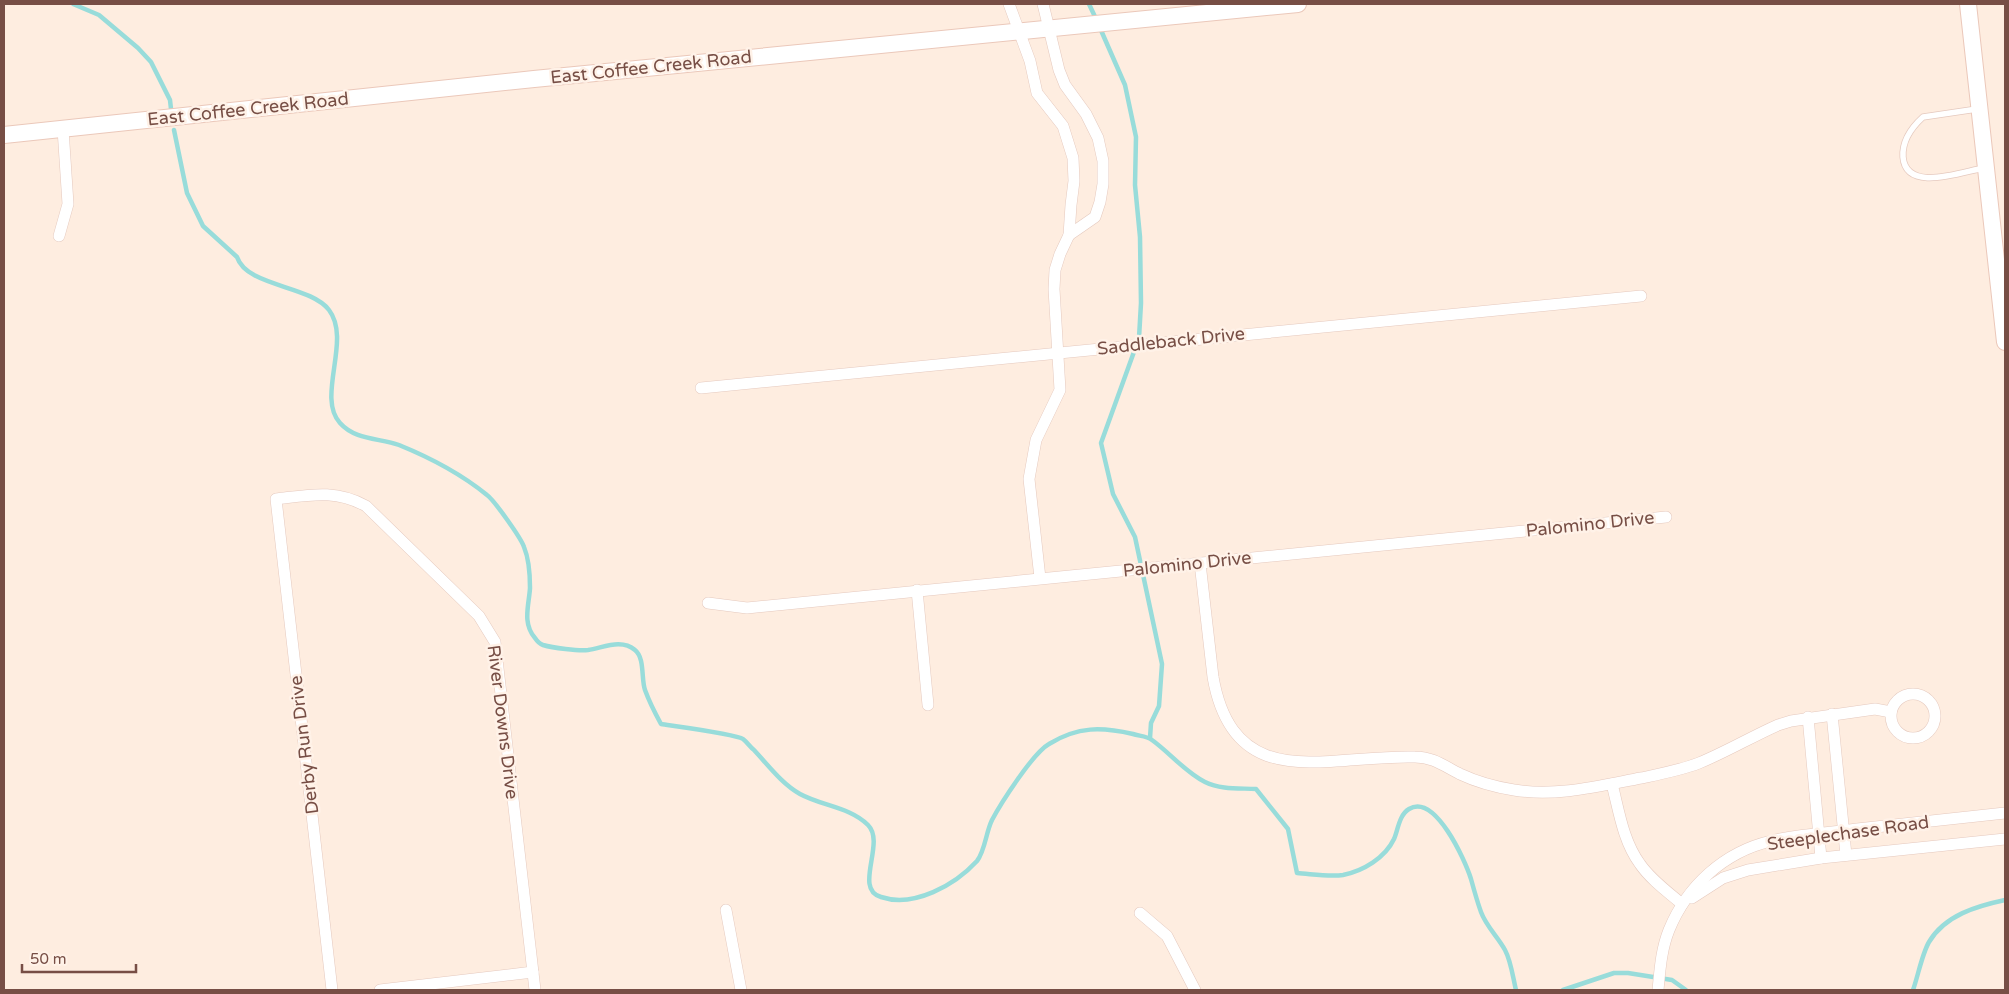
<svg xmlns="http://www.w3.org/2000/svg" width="2009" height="994" font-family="'Varela Round',sans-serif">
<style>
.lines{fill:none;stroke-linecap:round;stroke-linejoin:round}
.stream{stroke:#98dcda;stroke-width:4.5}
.lane-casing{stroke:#e5c9be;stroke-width:7}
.street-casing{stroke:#e5c9be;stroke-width:12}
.secondary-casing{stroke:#ebc8ba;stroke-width:18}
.lane{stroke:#fff;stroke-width:5.5}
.street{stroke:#fff;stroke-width:11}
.secondary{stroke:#fff;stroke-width:16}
.labels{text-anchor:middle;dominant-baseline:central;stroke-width:5;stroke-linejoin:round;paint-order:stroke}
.street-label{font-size:18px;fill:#774e45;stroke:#fff2e8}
</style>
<rect width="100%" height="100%" fill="#feede0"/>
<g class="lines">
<!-- stream -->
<g class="stream">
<path d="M73,4L99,15L138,48L151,62L170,100L171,109"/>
<path d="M1089,4L1097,21"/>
<path d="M1100,28L1125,85L1136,137L1135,185L1140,237L1141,303L1139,338L1101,443L1113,494L1135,537L1162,664L1159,706L1151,723L1150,738"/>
<path d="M174,130L187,193L203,226L237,257C247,287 310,285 329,310C352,340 316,397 340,423C355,440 379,438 399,445C431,458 460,473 487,495C494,500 521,538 524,547C529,559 530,575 530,588C529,605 522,623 535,638C537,641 540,644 543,645C553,648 578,651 588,650C603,648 621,638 635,650C645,658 641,679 645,690C649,701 655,713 661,724C674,726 736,734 743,739C747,742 750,747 754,750C768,765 782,784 800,794C822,806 850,807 868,825C886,843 853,889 881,897C914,908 955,885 977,861C985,851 986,832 992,820C1001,803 1033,753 1049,744C1078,726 1102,727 1133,734C1139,736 1147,736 1152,740C1170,753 1185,772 1205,782C1221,790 1240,788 1256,789L1288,829L1297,873C1312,874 1329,877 1343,875C1363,871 1385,858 1394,839C1398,830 1399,815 1409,809C1435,793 1465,860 1471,879C1474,890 1477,901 1481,912C1486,926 1498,937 1505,950C1511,961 1513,978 1516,990"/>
<path d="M1563,990L1614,973H1628L1672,980L1686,990"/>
<path d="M1913,990C1918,976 1922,954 1929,942C1945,915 1977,906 2005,900"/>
</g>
<defs>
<path id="lane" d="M1977,109L1923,117C1912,127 1902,141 1903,157C1906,193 1961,172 1984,168"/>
<g id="street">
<path d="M1009,4L1030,61L1037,93L1063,126L1073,158L1074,181L1071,205L1069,235L1060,254L1055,270L1054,289L1060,390L1036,440L1029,479L1040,578"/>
<path d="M1043,4L1059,70L1065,85L1086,114L1098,138L1103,161V184L1100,202L1095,217L1069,235"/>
<path d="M59,236L68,204L63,129"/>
<path d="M701,388L1641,296"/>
<path d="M1200,563L1213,677C1234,797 1330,754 1415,757C1433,757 1444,766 1460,774C1477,782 1495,787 1514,790C1556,797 1599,786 1641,778C1660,774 1681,770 1699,763C1726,752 1751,737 1778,725L1791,721L1875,709L1891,712"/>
<path d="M917,590L928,705"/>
<path d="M708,603L747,608L1666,517"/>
<circle cx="1913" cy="716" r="22"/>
<path d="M1832,714L1846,855"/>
<path d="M1808,717L1821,858"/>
<path d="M1612,784C1619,811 1623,841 1640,864C1651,880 1668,892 1682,904"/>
<path d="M1692,898L1723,878L1748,870L1821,858L2005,839"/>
<path d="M726,910L741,990"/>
<path d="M1140,913L1167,936L1195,990"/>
<path d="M332,990L276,499C310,495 335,489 366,506L479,616L495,642L535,990"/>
<path d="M380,990L533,972"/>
<path d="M1658,990C1660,970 1661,950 1669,930C1687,886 1724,852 1771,841C1799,834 1829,833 1857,829C1907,824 1956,818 2005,813"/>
</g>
<g id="secondary">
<path d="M1968,4L2005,342"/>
<path d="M4,135L534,79L1298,4"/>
</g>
</defs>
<!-- lane casing -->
<use href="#lane" class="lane-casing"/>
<!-- street casing -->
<use href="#street" class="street-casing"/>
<!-- secondary casing -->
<use href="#secondary" class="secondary-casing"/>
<!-- lane -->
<use href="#lane" class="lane"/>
<!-- street -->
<use href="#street" class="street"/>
<!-- secondary -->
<use href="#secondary" class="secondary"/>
</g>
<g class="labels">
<!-- street labels -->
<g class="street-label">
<text transform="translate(651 67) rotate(-6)">East Coffee Creek Road</text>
<text transform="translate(248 109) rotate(-6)">East Coffee Creek Road</text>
<text transform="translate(1171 341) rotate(-6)">Saddleback Drive</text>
<text transform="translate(1590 524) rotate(-6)">Palomino Drive</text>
<text transform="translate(1187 564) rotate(-6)">Palomino Drive</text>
<text transform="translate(503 722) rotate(83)">River Downs Drive</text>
<text transform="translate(304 745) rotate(-97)">Derby Run Drive</text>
<text transform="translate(1848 833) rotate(-8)">Steeplechase Road</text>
</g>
</g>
<!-- border -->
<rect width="2009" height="994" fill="none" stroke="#774e45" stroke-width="10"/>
<!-- scale -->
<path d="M22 964v8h114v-8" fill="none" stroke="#774e45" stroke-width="2.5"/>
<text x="30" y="964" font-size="15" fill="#774e45" stroke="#fff2e8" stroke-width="4" paint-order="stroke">50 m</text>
</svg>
